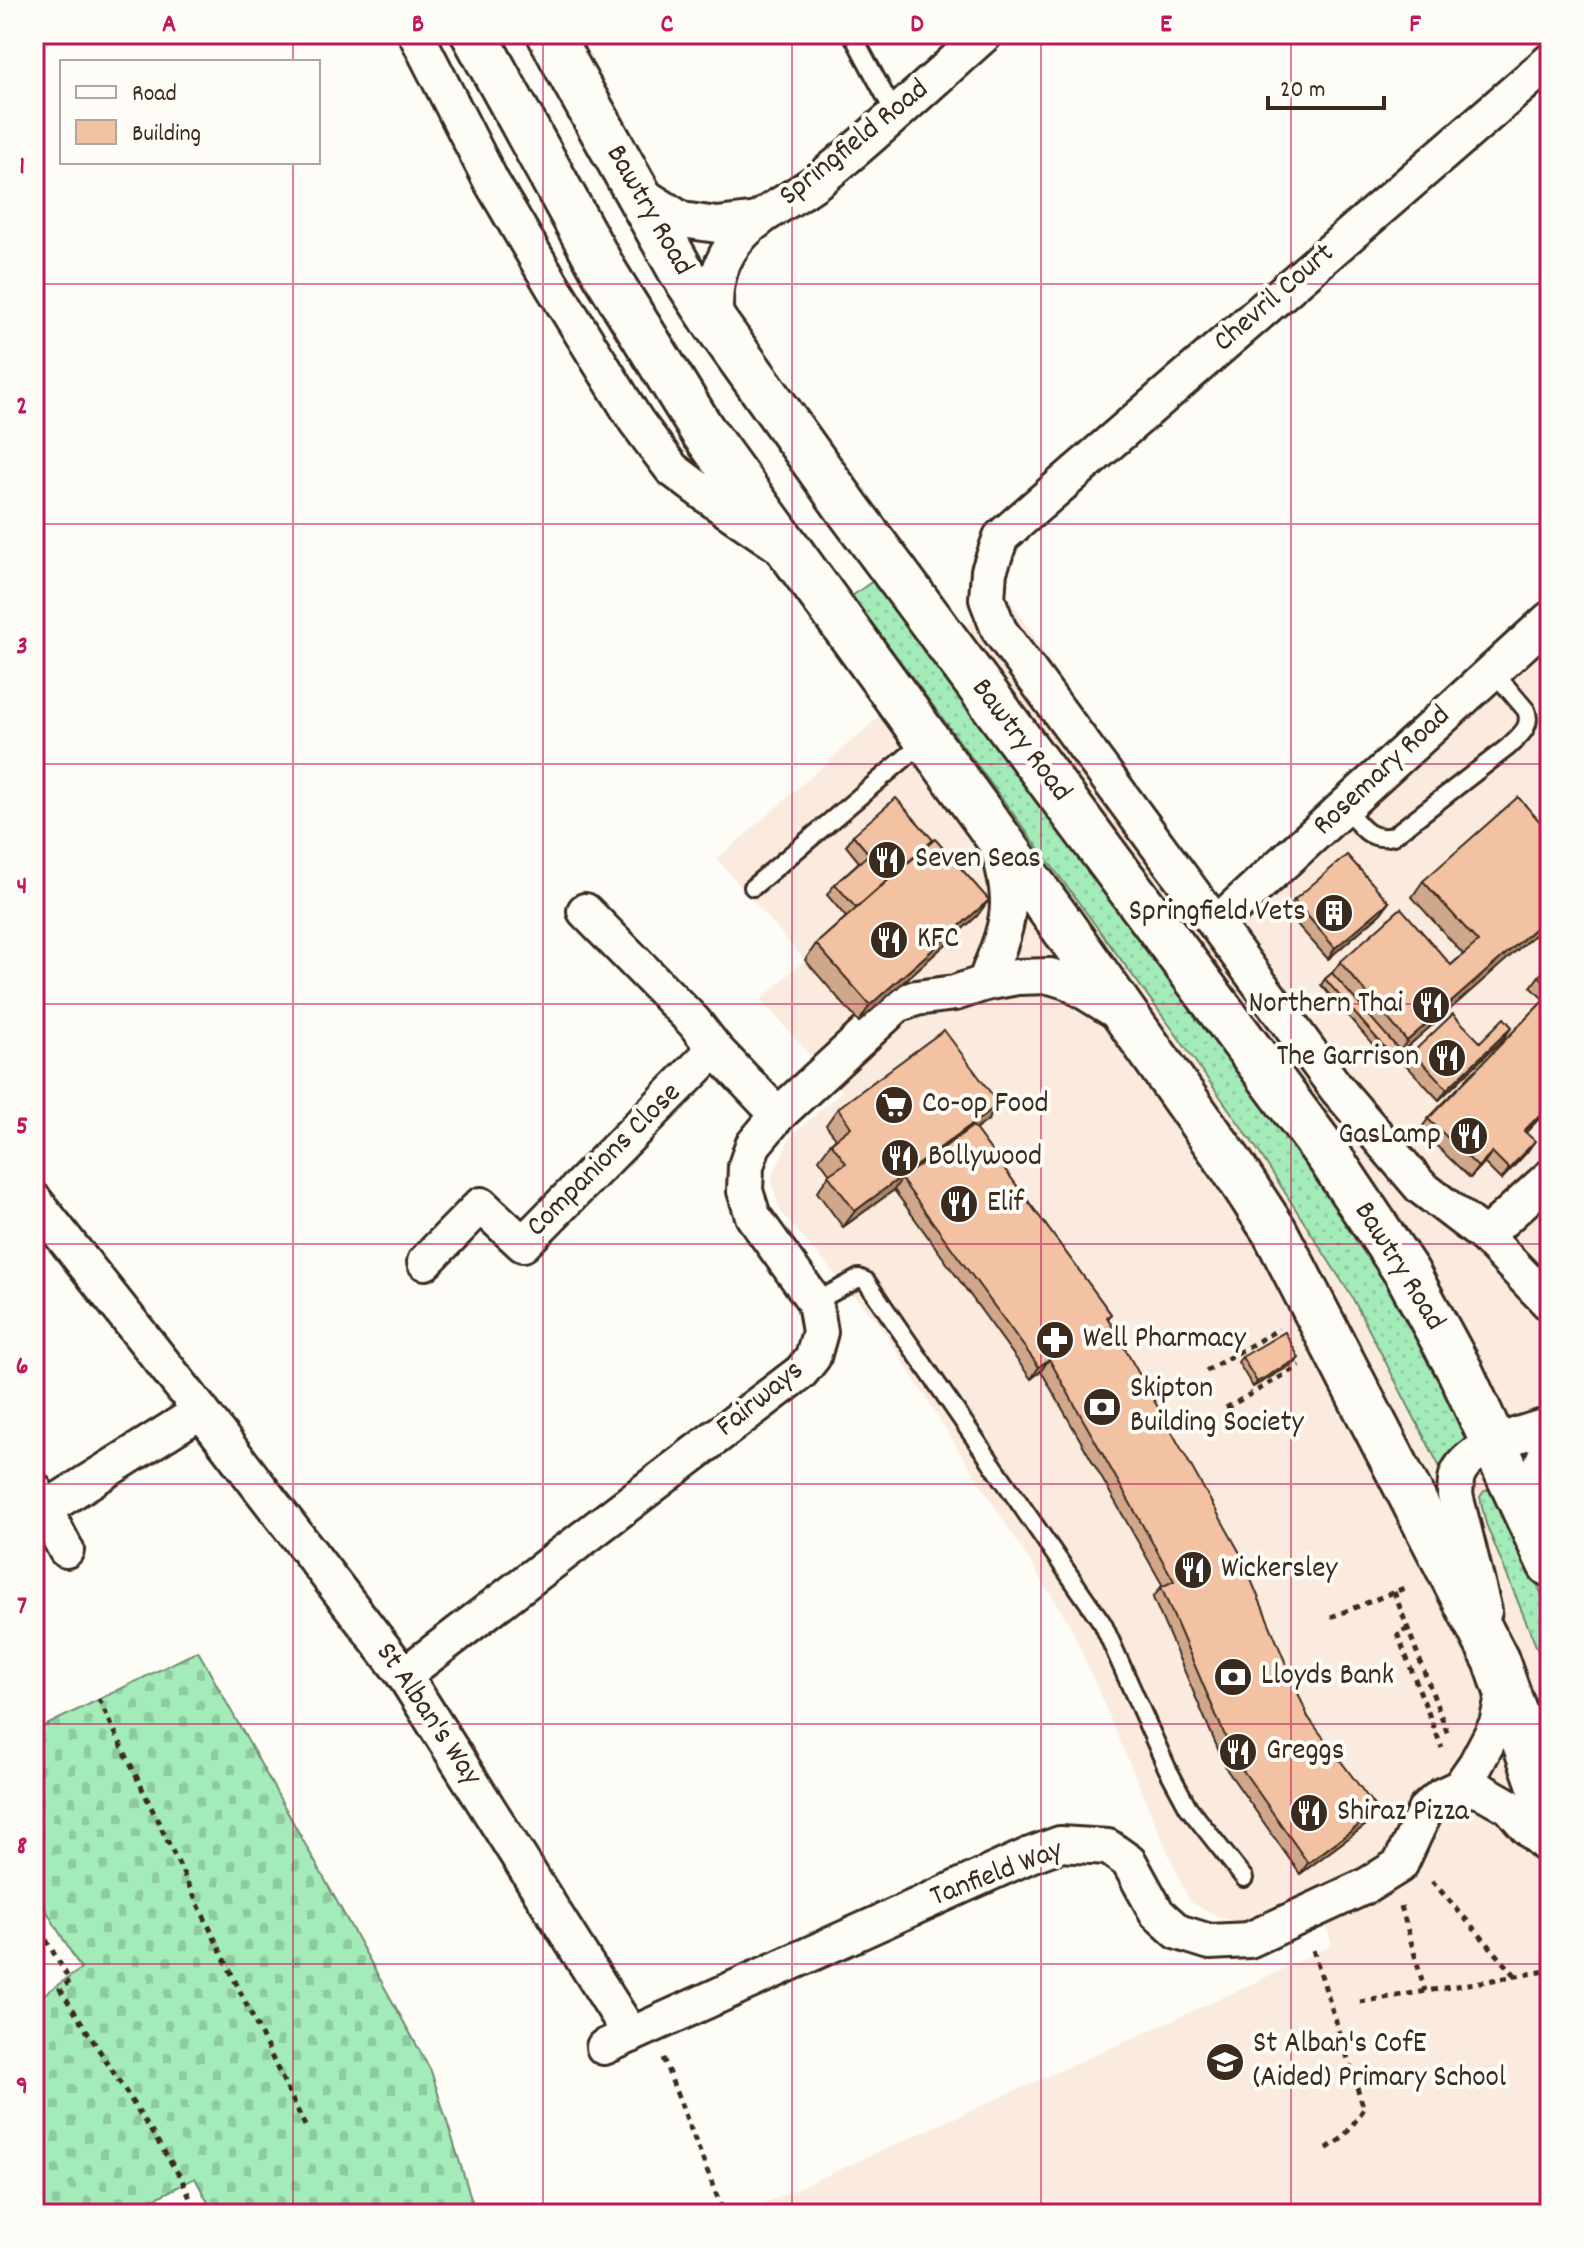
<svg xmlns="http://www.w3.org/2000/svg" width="1584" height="2248" font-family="Dekko,sans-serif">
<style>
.built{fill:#faebde}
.grass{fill:url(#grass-dots);stroke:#6f8a6c;stroke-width:2}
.cemetery{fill:url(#cemetery-stones);stroke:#6f8a6c;stroke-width:2}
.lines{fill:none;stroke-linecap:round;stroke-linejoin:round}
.service-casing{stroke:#3b2a1e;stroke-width:22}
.minor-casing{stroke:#3b2a1e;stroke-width:40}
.primary-casing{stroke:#3b2a1e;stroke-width:50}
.path{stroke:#3b2a1e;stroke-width:5;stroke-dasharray:6 6;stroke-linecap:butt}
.service{stroke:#fdfcf7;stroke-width:16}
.minor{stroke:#fdfcf7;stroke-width:34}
.primary{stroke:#fdfcf7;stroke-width:44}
.wall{fill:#d0a78b;stroke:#3b2a1e;stroke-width:2}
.shaded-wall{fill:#a98871;stroke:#3b2a1e;stroke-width:2}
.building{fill:#f2c2a2;stroke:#3b2a1e;stroke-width:2}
.grid{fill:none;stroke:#c2185b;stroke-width:2;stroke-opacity:0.55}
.labels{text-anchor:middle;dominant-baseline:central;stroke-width:8;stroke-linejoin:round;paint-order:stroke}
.street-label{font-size:30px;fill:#3b2a1e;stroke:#fdfcf7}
.poi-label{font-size:30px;fill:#3b2a1e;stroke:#fdfcf7;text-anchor:start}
.neatline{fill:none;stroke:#c2185b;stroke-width:3}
.grid-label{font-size:26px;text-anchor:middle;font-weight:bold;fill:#c2185b}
</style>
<defs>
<pattern id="grass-dots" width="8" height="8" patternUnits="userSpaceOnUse" patternTransform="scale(2)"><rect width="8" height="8" fill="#a3ebb9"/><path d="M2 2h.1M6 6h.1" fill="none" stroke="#8dca9f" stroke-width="1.8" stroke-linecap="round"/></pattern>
<pattern id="cemetery-stones" width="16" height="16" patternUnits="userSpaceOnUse" patternTransform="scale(2)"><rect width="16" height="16" fill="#a3ebb9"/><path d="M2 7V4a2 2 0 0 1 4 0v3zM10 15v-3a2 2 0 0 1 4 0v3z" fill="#8dca9f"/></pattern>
</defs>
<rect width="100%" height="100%" fill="#fdfcf7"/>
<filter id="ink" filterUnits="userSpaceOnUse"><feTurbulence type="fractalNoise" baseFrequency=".0125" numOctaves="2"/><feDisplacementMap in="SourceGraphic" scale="16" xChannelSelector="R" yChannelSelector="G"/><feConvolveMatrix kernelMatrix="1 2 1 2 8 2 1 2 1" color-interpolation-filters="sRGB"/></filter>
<g filter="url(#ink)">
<!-- built -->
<path class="built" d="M1003,589L1216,923L1550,619V2214H757L754,2208L1233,1993L1332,1945L1321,1905L1251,1926L1219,1917L1189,1901L1069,1623L879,1324L780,1211L771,1178L791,1136L842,1091L761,1000L804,960L717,859L871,724Z"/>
<!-- grass -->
<g class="grass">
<path d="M877,578L1273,1111L1392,1291L1470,1433L1462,1445L1446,1479L1352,1297L1257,1149L1173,1030L852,596Z"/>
<path d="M1491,1489L1500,1496L1550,1614V1680L1486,1524L1480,1497L1484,1491Z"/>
</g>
<!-- cemetery -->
<path class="cemetery" d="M198,1651L431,2071L476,2214H214L195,2178L125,2214H34V2001L81,1969L34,1890V1731Z"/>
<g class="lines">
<defs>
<g id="service">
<path d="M852,34L895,114"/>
<path d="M1345,808C1360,825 1368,842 1393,836L1508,747C1519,736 1533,727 1526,710L1493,671"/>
<path d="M753,887L925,741"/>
<path d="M815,1302L859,1278L866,1281L1103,1624L1167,1768L1188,1807L1244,1878"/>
</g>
<g id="minor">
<path d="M416,34L491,181L552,285L636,421L672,469L724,508L777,544"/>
<path d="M1550,61L1001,537L989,571L987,599L999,630L1337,1089L1421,1187L1485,1236L1550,1304"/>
<path d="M639,193L682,220L717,225L758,220"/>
<path d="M716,324C713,294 716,267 735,242C757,213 796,199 824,176C879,131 931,82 985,34"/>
<path d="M585,911L694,1022L715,1049L778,1115"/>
<path d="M1216,924L1550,619"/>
<path d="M985,983C994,958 1008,930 1008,903C1008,882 1002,861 996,840"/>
<path d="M34,1200L201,1411L404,1675L631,2035"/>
<path d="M1485,1236L1550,1177"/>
<path d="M425,1262L481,1205L523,1244L715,1049"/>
<path d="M34,1489L66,1550"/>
<path d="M45,1509L201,1411"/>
<path d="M1528,1516L1541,1466L1550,1444"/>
<path d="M1484,1611L1455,1495C1456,1489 1455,1482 1457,1476C1467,1446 1523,1434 1550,1425"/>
<path d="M404,1675L801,1372L813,1357L820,1332L815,1302L753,1216L745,1191L746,1166L753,1145L778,1115L897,1005L916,998L955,993L985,983L1017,977L1050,976L1069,982L1119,1013"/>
<path d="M1460,1787L1482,1791L1510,1807L1527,1827L1550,1848"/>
<path d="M604,2047L1030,1855L1060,1844L1108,1847L1129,1862L1157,1913L1178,1932L1210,1942L1249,1940L1368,1885L1400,1865L1426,1809L1441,1796L1460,1787L1476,1764L1497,1724L1506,1685"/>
</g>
<g id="primary">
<path d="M474,34L605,273L702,430L1061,924L1230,1163L1275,1232L1496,1660L1550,1814"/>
<path d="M550,34L572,76L680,269L716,324L848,509L1330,1158L1407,1273L1460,1371L1550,1564"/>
</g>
</defs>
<!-- service casing -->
<use href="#service" class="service-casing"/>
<!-- minor casing -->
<use href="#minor" class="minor-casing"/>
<!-- primary casing -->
<use href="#primary" class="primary-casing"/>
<!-- path -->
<g class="path">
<path d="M1206,1371L1279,1329"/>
<path d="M1226,1408L1300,1366"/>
<path d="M1394,1592L1449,1737"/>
<path d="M1331,1617L1407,1587"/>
<path d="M1408,1629L1397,1633L1442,1748"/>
<path d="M99,1699L306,2128"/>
<path d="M1432,1881L1515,1975"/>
<path d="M1401,1906L1425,1991"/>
<path d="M34,1919L70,1981L60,1989L181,2178L197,2214"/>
<path d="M1313,1950L1364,2109L1343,2138L1324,2150"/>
<path d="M1360,2002L1547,1971"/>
<path d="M663,2058L724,2214"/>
</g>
<!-- service -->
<use href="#service" class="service"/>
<!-- minor -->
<use href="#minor" class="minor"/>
<!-- primary -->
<use href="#primary" class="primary"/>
</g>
<!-- wall -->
<g class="wall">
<path d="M1550,833V921L1389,1063L1321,985L1325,979L1332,973L1340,962L1451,965L1463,954L1412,897L1423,881Z"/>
<path d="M853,835L977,916L859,1022L805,960L816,944L846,917L827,895L835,884L859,862L846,846Z"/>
<path d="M1294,900L1389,902L1381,913L1328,959L1286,912Z"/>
<path d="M1550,965V1107L1526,1132L1527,1152L1501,1180L1484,1163L1470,1178L1420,1130L1428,1119L1544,1000L1531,987L1539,976Z"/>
<path d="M1504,1038L1439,1100L1405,1064L1413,1052Z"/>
<path d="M838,1108L987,1121L975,1129L1111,1314L1108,1319L1308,1717L1370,1822L1300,1874L1227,1770L1153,1598L1161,1587L1163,1586L1041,1371L1031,1379L894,1190L843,1227L817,1192L830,1174L819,1159L831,1143L836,1138L826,1125Z"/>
<path d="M1242,1357L1295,1363L1253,1387L1238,1362Z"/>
</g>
<!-- shaded-wall -->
<g class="shaded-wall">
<path d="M989,900L977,916L859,1022L870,1005Z"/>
<path d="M1389,902L1381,913L1328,959L1335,948Z"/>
<path d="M1550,915V921L1389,1063L1400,1051L1407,1041Z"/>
<path d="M1512,1027L1504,1038L1439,1100L1447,1089Z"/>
<path d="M999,1104L987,1121L904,1183L901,1179L894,1190L843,1227L855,1211Z"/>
<path d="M1550,1104V1107L1517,1142L1524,1131Z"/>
<path d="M1535,1141L1527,1152L1501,1180L1509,1169Z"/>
<path d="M1492,1152L1484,1163L1470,1178L1478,1167Z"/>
<path d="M1299,1358L1295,1363L1253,1387L1257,1382Z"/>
<path d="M1049,1359L1041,1371L1031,1379L1039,1367Z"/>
<path d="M1378,1811L1370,1822L1300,1874L1308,1863Z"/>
</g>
<!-- building -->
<g class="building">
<path d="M1518,797L1550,833V915L1407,1041L1340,962L1401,908L1451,965L1478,942L1423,881Z"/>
<path d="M896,798L933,840L856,908L835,884L869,854L853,835Z"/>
<path d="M935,839L989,900L870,1005L816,944Z"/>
<path d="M1347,855L1389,902L1335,948L1294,900Z"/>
<path d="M1550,965V988L1539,976Z"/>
<path d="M1332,973L1400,1051L1393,1057L1325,979Z"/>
<path d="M1550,994V1104L1524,1131L1535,1141L1509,1169L1492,1152L1478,1167L1428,1119Z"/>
<path d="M1453,1014L1480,1042L1504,1018L1512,1027L1447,1089L1413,1052Z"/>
<path d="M944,1030L999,1104L855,1211L828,1175L846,1163L831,1143L851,1127L838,1108Z"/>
<path d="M973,1126L1111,1314L1107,1317L1240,1553L1308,1717L1378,1811L1308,1863L1235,1759L1161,1587L1174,1581L1049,1359L1039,1367L901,1179Z"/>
<path d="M1285,1332L1299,1358L1257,1382L1242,1357Z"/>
</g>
</g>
<!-- grid -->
<path class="grid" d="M293,34V62M543,34V2214M792,34V2214M1041,34V2214M1291,34V2214M293,162V2214M34,284H1550M34,524H1550M34,764H1550M34,1004H1550M34,1244H1550M34,1484H1550M34,1724H1550M34,1964H1550"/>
<!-- icons -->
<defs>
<symbol id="restaurant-disc" viewBox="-11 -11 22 22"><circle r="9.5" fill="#3b2a1e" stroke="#fdfcf7"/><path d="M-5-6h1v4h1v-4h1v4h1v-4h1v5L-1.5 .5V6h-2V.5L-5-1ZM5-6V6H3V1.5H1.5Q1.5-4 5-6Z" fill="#fff"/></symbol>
<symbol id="building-disc" viewBox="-11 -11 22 22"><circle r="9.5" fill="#3b2a1e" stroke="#fdfcf7"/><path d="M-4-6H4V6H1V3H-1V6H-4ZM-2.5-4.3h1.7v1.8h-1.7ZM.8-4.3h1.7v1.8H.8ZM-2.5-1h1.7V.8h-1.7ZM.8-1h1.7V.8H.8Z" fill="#fff"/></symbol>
<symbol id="supermarket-disc" viewBox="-11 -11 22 22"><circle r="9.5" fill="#3b2a1e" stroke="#fdfcf7"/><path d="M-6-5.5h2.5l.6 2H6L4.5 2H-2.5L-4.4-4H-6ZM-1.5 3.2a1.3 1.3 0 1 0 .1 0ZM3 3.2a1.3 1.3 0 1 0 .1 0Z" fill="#fff"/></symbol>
<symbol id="pharmacy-disc" viewBox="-11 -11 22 22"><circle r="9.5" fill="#3b2a1e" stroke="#fdfcf7"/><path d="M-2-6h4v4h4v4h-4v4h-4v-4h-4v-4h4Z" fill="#fff"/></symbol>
<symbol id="bank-disc" viewBox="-11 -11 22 22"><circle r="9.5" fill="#3b2a1e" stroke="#fdfcf7"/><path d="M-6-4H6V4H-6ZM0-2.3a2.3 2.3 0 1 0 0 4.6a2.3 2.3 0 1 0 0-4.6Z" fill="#fff"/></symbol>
<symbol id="school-disc" viewBox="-11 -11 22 22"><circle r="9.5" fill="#3b2a1e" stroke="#fdfcf7"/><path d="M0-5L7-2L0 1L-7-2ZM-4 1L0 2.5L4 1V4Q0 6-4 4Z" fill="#fff"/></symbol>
</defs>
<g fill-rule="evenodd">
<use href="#restaurant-disc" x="865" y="838" width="44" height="44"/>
<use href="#building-disc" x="1312" y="891" width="44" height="44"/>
<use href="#restaurant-disc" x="867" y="918" width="44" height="44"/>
<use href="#restaurant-disc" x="1409" y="983" width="44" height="44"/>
<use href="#restaurant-disc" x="1425" y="1036" width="44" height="44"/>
<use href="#supermarket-disc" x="872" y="1083" width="44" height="44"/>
<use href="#restaurant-disc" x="1447" y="1114" width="44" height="44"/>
<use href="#restaurant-disc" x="878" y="1136" width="44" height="44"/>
<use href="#restaurant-disc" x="937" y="1182" width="44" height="44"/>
<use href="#pharmacy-disc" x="1033" y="1318" width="44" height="44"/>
<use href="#bank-disc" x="1080" y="1385" width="44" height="44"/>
<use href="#restaurant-disc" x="1171" y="1548" width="44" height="44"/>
<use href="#bank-disc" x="1211" y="1655" width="44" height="44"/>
<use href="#restaurant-disc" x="1216" y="1730" width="44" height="44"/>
<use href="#restaurant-disc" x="1287" y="1791" width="44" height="44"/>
<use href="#school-disc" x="1203" y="2040" width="44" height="44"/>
</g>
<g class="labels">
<!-- street labels -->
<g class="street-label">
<text transform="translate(855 144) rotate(-39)">Springfield Road</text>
<text transform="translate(648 211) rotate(60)">Bawtry Road</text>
<text transform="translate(1275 299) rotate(-41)">Chevril Court</text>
<text transform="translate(1020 741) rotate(53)">Bawtry Road</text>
<text transform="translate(1383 772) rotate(-43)">Rosemary Road</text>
<text transform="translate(605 1161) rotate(-45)">Companions Close</text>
<text transform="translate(1398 1267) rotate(58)">Bawtry Road</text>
<text transform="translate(761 1400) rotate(-39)">Fairways</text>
<text transform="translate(427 1715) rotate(56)">St Alban's Way</text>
<text transform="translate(997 1875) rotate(-21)">Tanfield Way</text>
</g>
<!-- poi labels -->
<g class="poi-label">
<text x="915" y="860">Seven Seas</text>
<text x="1306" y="913" text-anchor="end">Springfield Vets</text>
<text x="917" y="940">KFC</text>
<text x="1403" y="1005" text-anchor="end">Northern Thai</text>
<text x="1419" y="1058" text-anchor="end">The Garrison</text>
<text x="922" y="1105">Co-op Food</text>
<text x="1441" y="1136" text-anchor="end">GasLamp</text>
<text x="928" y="1158">Bollywood</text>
<text x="987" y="1204">Elif</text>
<text x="1083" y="1340">Well Pharmacy</text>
<text x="1130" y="1390">Skipton<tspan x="1130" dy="34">Building Society</tspan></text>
<text x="1221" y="1570">Wickersley</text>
<text x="1261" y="1677">Lloyds Bank</text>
<text x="1266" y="1752">Greggs</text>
<text x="1337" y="1813">Shiraz Pizza</text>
<text x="1253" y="2045">St Alban's CofE<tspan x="1253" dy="34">(Aided) Primary School</tspan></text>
</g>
</g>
<!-- margin -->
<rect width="1584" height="2248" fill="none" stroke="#fdfcf7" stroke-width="88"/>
<!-- legend -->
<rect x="60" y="60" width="260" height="104" fill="#fdfcf7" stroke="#afa8a0" stroke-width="2"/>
<rect x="76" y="86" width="40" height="12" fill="#fdfcf7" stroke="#afa8a0" stroke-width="2"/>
<text x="132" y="100" font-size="24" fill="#3b2a1e">Road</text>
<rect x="76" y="120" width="40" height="24" fill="#f2c2a2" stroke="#afa8a0" stroke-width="2"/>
<text x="132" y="140" font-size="24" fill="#3b2a1e">Building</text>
<!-- scale -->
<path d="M1268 96v12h116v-12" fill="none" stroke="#3b2a1e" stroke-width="4"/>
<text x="1280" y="96" font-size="24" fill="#3b2a1e" stroke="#fdfcf7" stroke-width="6" paint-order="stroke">20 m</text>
<rect x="44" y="44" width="1496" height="2160" class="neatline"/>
<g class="grid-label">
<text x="169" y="31">A</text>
<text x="418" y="31">B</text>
<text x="667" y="31">C</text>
<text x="917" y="31">D</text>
<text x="1166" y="31">E</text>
<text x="1415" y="31">F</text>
<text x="22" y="173">1</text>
<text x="22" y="413">2</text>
<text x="22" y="653">3</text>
<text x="22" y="893">4</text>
<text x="22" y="1133">5</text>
<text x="22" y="1373">6</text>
<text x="22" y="1613">7</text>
<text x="22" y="1853">8</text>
<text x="22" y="2093">9</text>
</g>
</svg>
